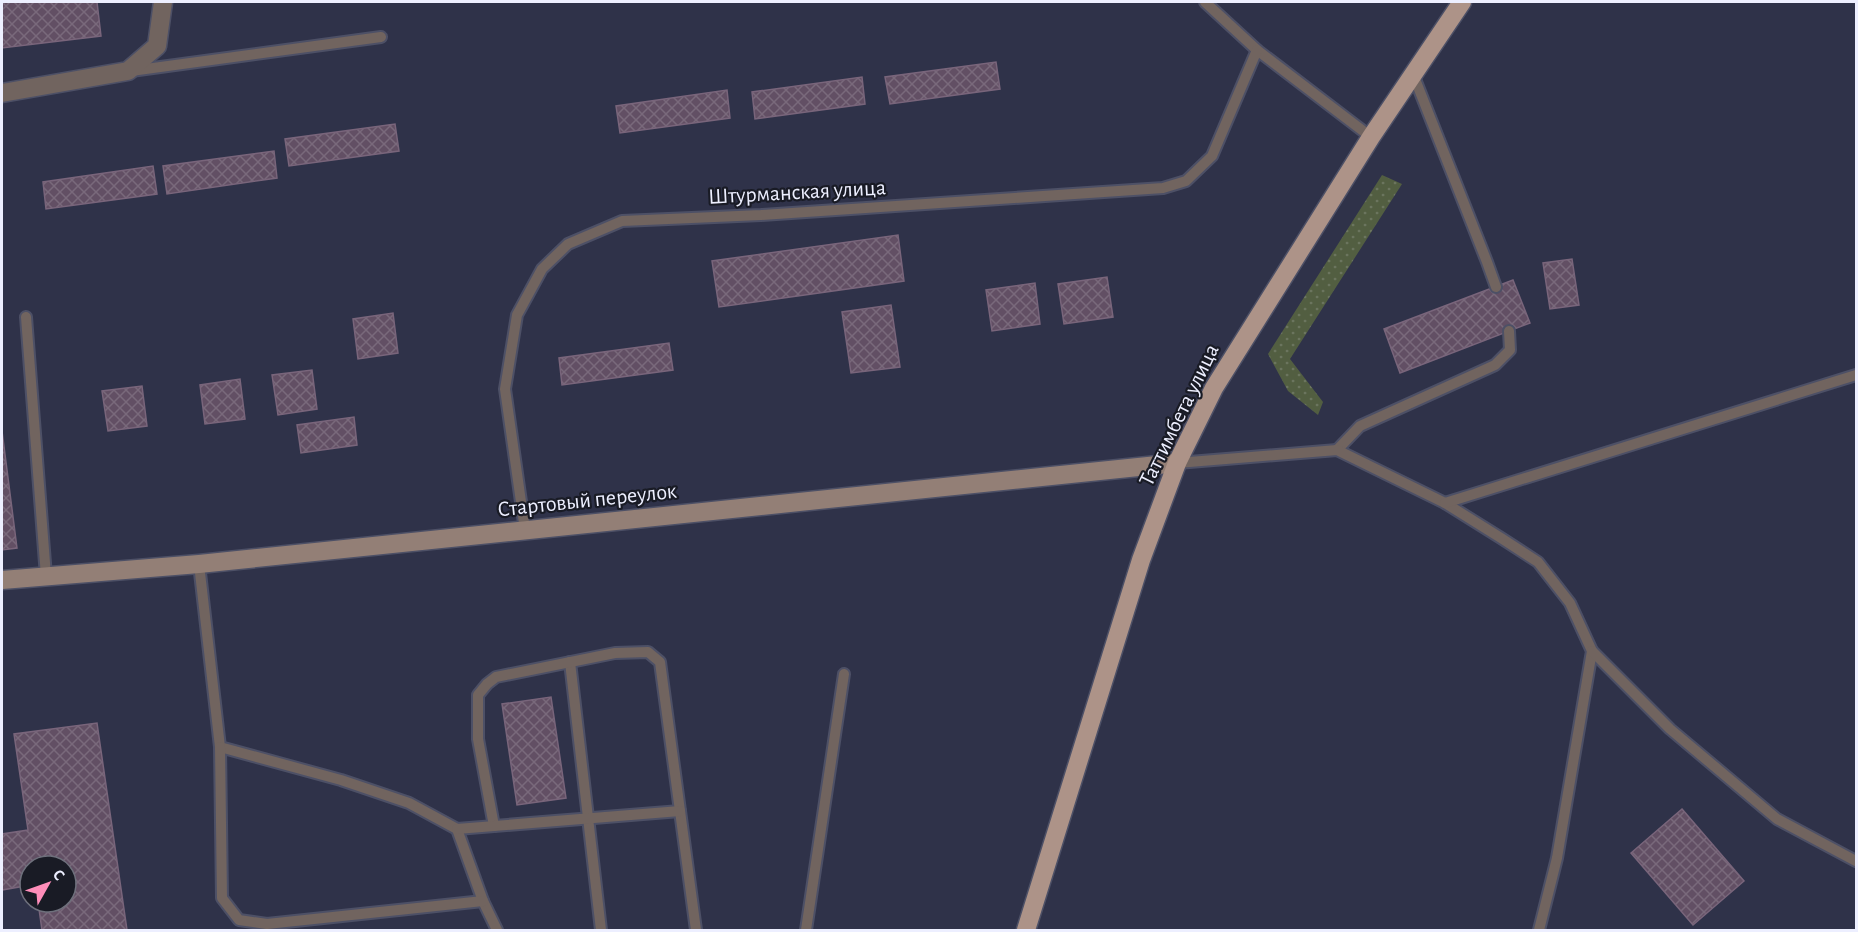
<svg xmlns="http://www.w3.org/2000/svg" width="1858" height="932" font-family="'Alegreya Sans',sans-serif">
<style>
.grass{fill:url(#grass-dots)}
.building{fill:url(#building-cross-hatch);stroke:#79657b;stroke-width:1.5}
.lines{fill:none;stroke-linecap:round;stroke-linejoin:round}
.lane-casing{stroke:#4d5066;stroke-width:14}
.street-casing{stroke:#4d5066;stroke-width:21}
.secondary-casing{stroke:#4d5066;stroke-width:21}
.primary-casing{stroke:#4d5066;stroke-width:21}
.lane{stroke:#71645f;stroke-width:10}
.street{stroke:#71645f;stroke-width:18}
.secondary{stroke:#937f76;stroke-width:18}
.primary{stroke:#ad9388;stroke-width:18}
.labels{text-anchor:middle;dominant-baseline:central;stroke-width:4.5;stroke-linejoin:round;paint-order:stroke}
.street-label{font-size:22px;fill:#edefff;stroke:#191b25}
</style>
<defs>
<pattern id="grass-dots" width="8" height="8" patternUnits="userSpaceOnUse" patternTransform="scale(1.5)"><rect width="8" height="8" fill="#525e41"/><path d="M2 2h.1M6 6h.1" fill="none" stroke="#6b755e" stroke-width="1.8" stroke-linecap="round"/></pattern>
<pattern id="building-cross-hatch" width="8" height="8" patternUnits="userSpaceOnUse" patternTransform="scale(1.5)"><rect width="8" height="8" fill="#624f64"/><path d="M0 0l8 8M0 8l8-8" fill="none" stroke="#79697b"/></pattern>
</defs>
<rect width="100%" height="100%" fill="#2f3249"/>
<!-- grass -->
<path class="grass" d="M1382,175L1402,184L1290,359L1323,402L1318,415L1288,391L1268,354Z"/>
<!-- building -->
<g class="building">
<path d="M2,2H97L101,36L2,48Z"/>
<path d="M996,62L1000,89L890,104L885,77Z"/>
<path d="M862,77L865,104L755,119L752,92Z"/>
<path d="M727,90L730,118L620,133L616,106Z"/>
<path d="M395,124L399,151L289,166L285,139Z"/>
<path d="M274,151L277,178L167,194L163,166Z"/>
<path d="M153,166L157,194L46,209L43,182Z"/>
<path d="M898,235L904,281L719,307L712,261Z"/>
<path d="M1572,259L1579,305L1550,309L1543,263Z"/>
<path d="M1107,277L1113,317L1064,324L1058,284Z"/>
<path d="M1513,280L1530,323L1400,373L1384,329Z"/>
<path d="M1035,283L1040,324L992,331L986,290Z"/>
<path d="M891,305L900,367L851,373L842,312Z"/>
<path d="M393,313L398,353L358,359L353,319Z"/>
<path d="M669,343L673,370L562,385L559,358Z"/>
<path d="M312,370L317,409L278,415L272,375Z"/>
<path d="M240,379L245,419L205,424L200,385Z"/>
<path d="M142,386L147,426L108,431L102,391Z"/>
<path d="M354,417L357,445L301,453L297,425Z"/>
<path d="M2,431L17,548L2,550Z"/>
<path d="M551,697L566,798L517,805L502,704Z"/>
<path d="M97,723L127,930H42L38,902H66V866H30V885L2,890V834L28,830L14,734Z"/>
<path d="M1682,809L1744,881L1693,925L1631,853Z"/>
</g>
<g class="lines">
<defs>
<g id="lane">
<path d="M1205,2L1257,50L1371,137"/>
<path d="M131,71L381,37"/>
<path d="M1413,74L1487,262L1496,287"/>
<path d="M26,317L46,576"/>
<path d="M1337,450L1360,426L1495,365L1510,350L1509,331"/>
<path d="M1177,463L1337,450L1445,503L1501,538L1538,562L1570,603L1592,651L1557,858L1539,930"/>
<path d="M1445,503L1856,375"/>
<path d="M525,530L505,389L517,315L542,269L568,244L622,221L761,215L1163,188L1186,181L1212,156L1257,50"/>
<path d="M199,564L220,747L341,780L409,803L457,829L483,901L497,930"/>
<path d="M1592,651L1670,729L1777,819L1856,861"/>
<path d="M570,662L601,930"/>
<path d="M220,747L222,898L239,920L267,924L483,901"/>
<path d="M494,826L478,739V695L487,684L496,677L615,653L648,652L660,662L696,930"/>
<path d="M457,829L680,811"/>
<path d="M806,930L844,674"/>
</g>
<path id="street" d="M2,93L128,71L157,46L163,2"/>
<path id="secondary" d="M2,580L199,564L1177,463"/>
<path id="primary" d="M1026,930L1141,560L1177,463L1214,388L1371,137L1462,2"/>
</defs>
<!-- lane casing -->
<use href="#lane" class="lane-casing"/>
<!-- street casing -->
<use href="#street" class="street-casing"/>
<!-- secondary casing -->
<use href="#secondary" class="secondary-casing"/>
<!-- primary casing -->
<use href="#primary" class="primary-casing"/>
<!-- lane -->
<use href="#lane" class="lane"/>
<!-- street -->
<use href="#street" class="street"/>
<!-- secondary -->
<use href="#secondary" class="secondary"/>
<!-- primary -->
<use href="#primary" class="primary"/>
</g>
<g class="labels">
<!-- street labels -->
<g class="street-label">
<text transform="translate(797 192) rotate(-3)">Штурманская улица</text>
<text transform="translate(1179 415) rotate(-64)">Таттимбета улица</text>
<text transform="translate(587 500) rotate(-6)">Стартовый переулок</text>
</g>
</g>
<!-- border -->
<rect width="1858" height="932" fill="none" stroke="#edefff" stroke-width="6"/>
<!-- north arrow -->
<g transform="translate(48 884) rotate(50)"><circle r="28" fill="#191b25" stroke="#6e707c" stroke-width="1.5"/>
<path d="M0-4.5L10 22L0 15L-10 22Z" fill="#ff8eba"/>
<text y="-9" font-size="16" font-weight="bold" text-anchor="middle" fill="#edefff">С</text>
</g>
</svg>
